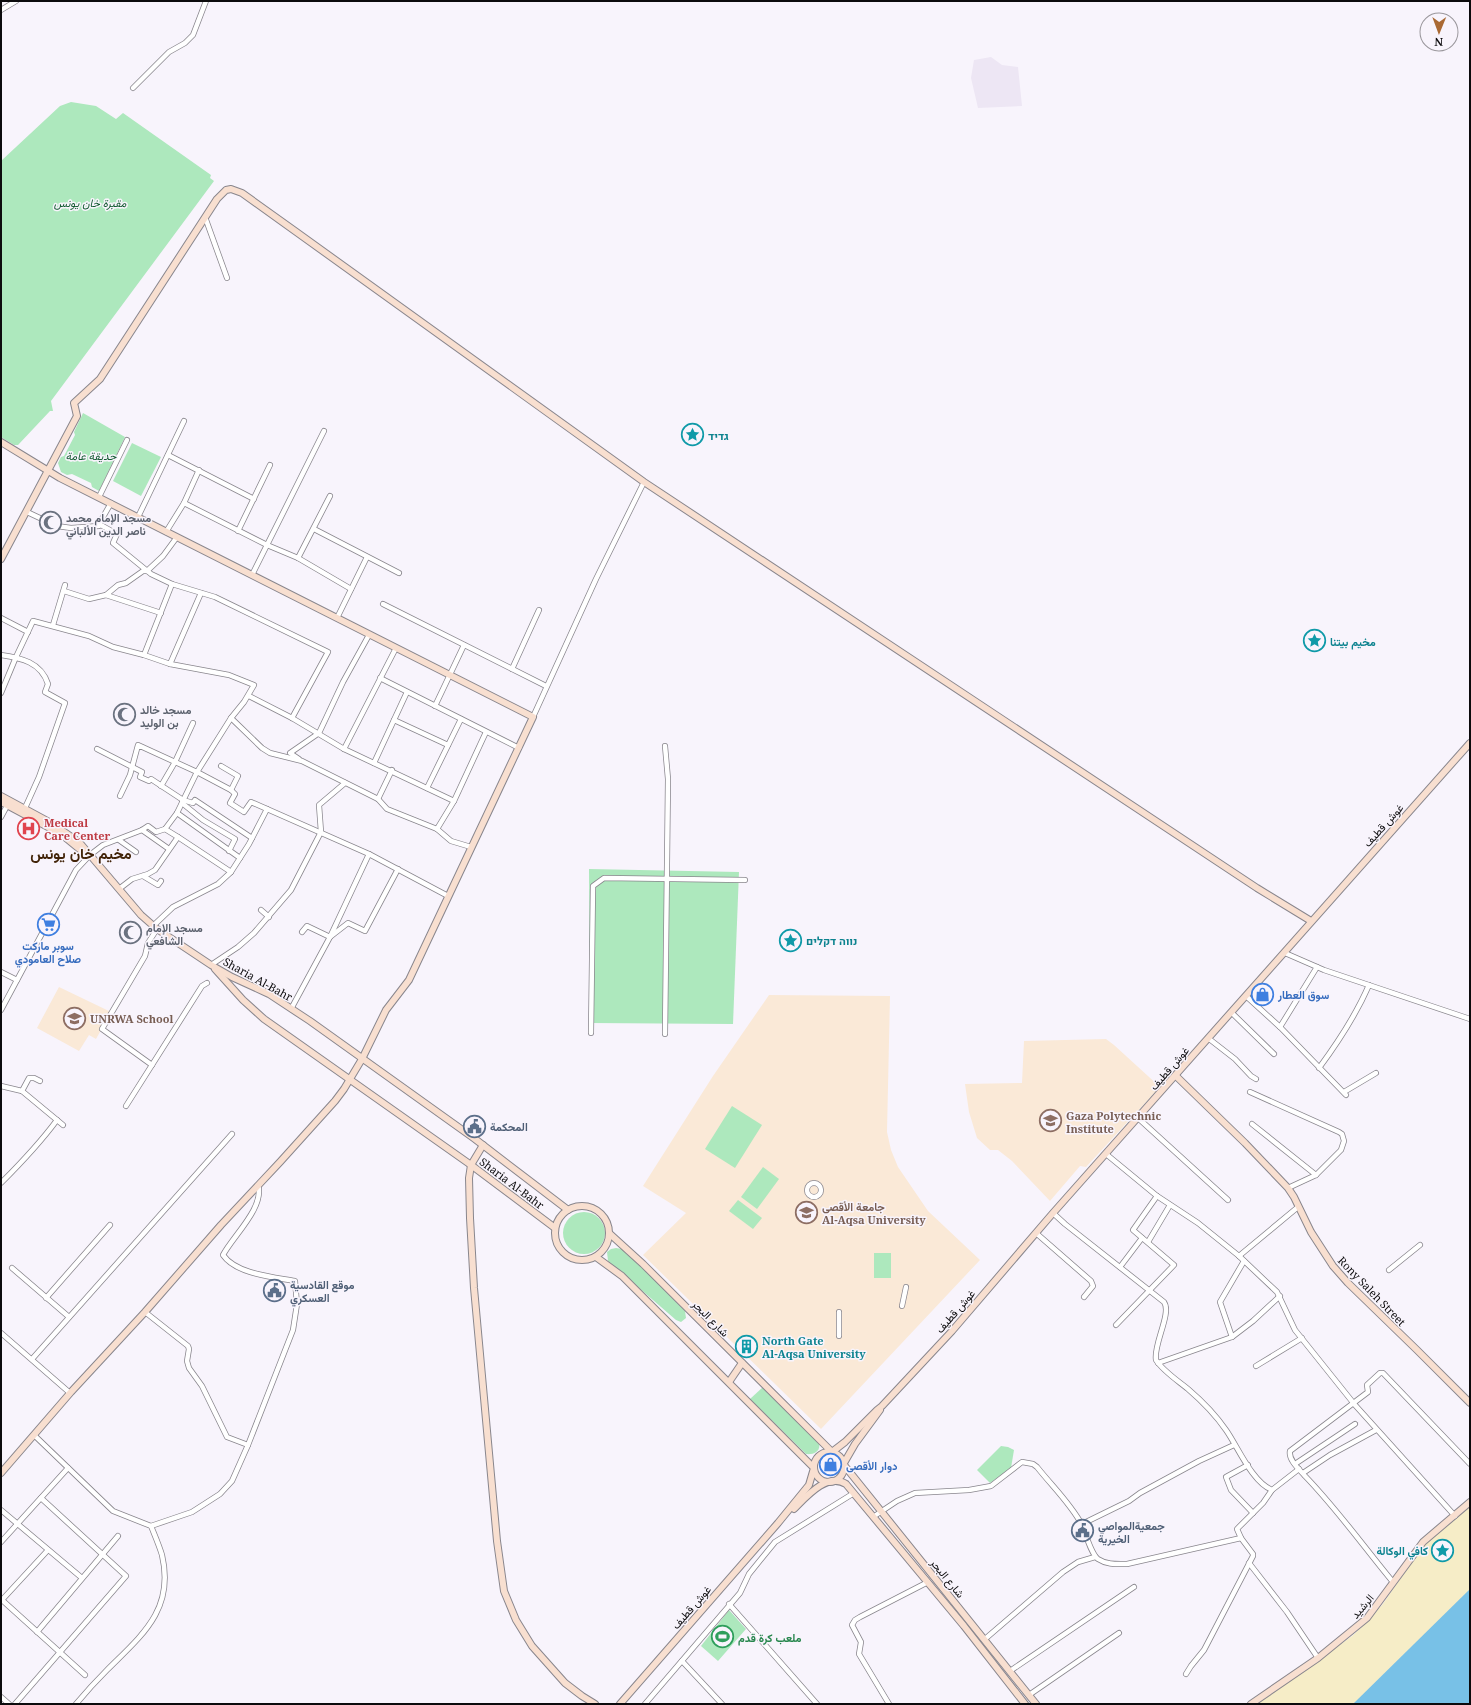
<svg xmlns="http://www.w3.org/2000/svg" width="1471" height="1705" font-family="'Noto Serif',Vazirmatn,Heebo,serif">
<style>
.built{fill:#ede6f4}
.education{fill:#fae9d7}
.green{fill:#ade8bd}
.sand{fill:#f6edc7}
.water{fill:#78c1e7}
.lines{fill:none;stroke-linecap:round;stroke-linejoin:round}
.street-casing{stroke:#89868d;stroke-width:6}
.secondary-casing{stroke:#89868d;stroke-width:8}
.street{stroke:#fff;stroke-width:4.5}
.secondary{stroke:#f8dfd0;stroke-width:6}
.labels{text-anchor:middle;dominant-baseline:central;stroke-width:3;stroke-linejoin:round;paint-order:stroke}
.park-label{font-size:11px;font-style:italic;fill:#135a31;stroke:#f8f4fc}
.culture-label{font-size:11px;font-weight:bold;fill:#0d838f;stroke:#f8f4fc;text-anchor:start}
.worship-label{font-size:11px;font-weight:bold;fill:#5b616d;stroke:#f8f4fc;text-anchor:start}
.health-label{font-size:11px;font-weight:bold;fill:#be3a42;stroke:#f8f4fc;text-anchor:start}
.street-label{font-size:11px;fill:#0c0b0d;stroke:#f8f4fc}
.shop-label{font-size:11px;font-weight:bold;fill:#366cbe;stroke:#f8f4fc;text-anchor:start}
.education-label{font-size:11px;font-weight:bold;fill:#785e54;stroke:#f8f4fc;text-anchor:start}
.service-label{font-size:11px;font-weight:bold;fill:#4e5e75;stroke:#f8f4fc;text-anchor:start}
.leisure-label{font-size:11px;font-weight:bold;fill:#27864d;stroke:#f8f4fc;text-anchor:start}
.district-label{font-size:15px;font-weight:bold;fill:#422409;stroke:#f8f4fc}
</style>
<rect width="100%" height="100%" fill="#f8f4fc"/>
<!-- built -->
<path class="built" d="M991,57L1002,65L1018,67L1022,106L978,108L971,78L974,60Z"/>
<!-- education -->
<g class="education">
<path d="M59,987L111,1012L96,1039L89,1035L79,1051L37,1028Z"/>
<path d="M769,995L890,996L887,1132L891,1150L898,1167L928,1211L980,1260L821,1429L643,1255L686,1213L643,1186L713,1076Z"/>
<path d="M1106,1039L1114,1045L1160,1087L1086,1167L1080,1166L1050,1201L1012,1161L998,1150H990L977,1138L969,1112L965,1084L1022,1083L1024,1041Z"/>
</g>
<!-- green -->
<g class="green">
<path d="M71,102L96,106L116,119L123,113L211,175L210,178L214,181L51,401L53,411H50L18,445H14L1,437V161L60,106Z"/>
<path d="M83,413L125,437L99,491L92,487L91,483L72,474L67,475L61,472L58,463L61,457L64,456L75,435L74,432Z"/>
<path d="M132,443L161,457L141,496L113,481Z"/>
<path d="M589,869L739,872L733,1024L590,1023Z"/>
<path d="M732,1106L762,1125L735,1168L705,1149Z"/>
<path d="M763,1167L779,1179L757,1209L741,1197Z"/>
<path d="M738,1200L762,1218L753,1229L729,1211Z"/>
<circle cx="584" cy="1233" r="21"/>
<path d="M616,1248L622,1249L637,1262L685,1311L686,1318L681,1322L676,1320L608,1261L607,1252L611,1249Z"/>
<rect x="874" y="1253" width="17" height="25"/>
<path d="M763,1387L819,1443C821,1451 814,1455 806,1454L750,1399Z"/>
<path d="M1001,1446L1008,1447L1014,1450L1011,1468L990,1483L977,1470Z"/>
<circle cx="830" cy="1465" r="9"/>
<path d="M729,1610L746,1629L718,1661L701,1646Z"/>
</g>
<!-- sand -->
<path class="sand" d="M1470,1506V1608L1384,1704H1255L1300,1674L1352,1636L1364,1625L1382,1605L1424,1545Z"/>
<!-- water -->
<path class="water" d="M1470,1589V1704H1353Z"/>
<g class="lines">
<defs>
<g id="street">
<path d="M1,10L16,1"/>
<path d="M133,88L169,52L185,43L193,35L206,1"/>
<path d="M205,217L227,278"/>
<path d="M168,455L254,499"/>
<path d="M99,497L127,440"/>
<path d="M184,503L267,545L298,558L351,589"/>
<path d="M27,512L57,526L71,528L99,526V524L117,534L113,543L151,574L172,584L215,597L328,652L292,718"/>
<path d="M138,517L184,421"/>
<path d="M99,524L111,503"/>
<path d="M314,529L399,573"/>
<path d="M238,531L270,465"/>
<path d="M166,532L184,503L199,470"/>
<path d="M298,558L330,496"/>
<path d="M252,575L324,431"/>
<path d="M64,591L89,599L106,595L118,585L126,583L143,571H147L163,556L177,537"/>
<path d="M106,595L161,613"/>
<path d="M383,604L546,686"/>
<path d="M1,618L28,632"/>
<path d="M337,618L367,557"/>
<path d="M53,625L65,585"/>
<path d="M1,655C21,658 41,662 48,684L45,692L65,703L39,777L25,808"/>
<path d="M144,655L172,584"/>
<path d="M170,664L201,593"/>
<path d="M512,669L539,610"/>
<path d="M380,678L519,748"/>
<path d="M1,693L16,657L33,621L89,636L113,647L144,655L170,664L229,675L254,685L244,702L231,718L197,772L177,813L165,829L156,832L148,826L142,830L103,845L90,855L76,870L1,1010"/>
<path d="M249,696L292,718L344,749L454,801"/>
<path d="M435,706L464,645"/>
<path d="M533,717L596,579L644,482"/>
<path d="M231,718L262,748L270,753L302,761L378,799L387,809L437,829L451,841L471,847"/>
<path d="M394,720L448,745"/>
<path d="M97,749L142,772L140,777L149,781L151,779L183,800L193,803L195,800L252,838"/>
<path d="M344,749L396,648"/>
<path d="M299,759L290,753L319,733L343,682L369,635"/>
<path d="M374,763L407,692"/>
<path d="M221,766L238,776L231,790"/>
<path d="M161,786L175,762L193,723"/>
<path d="M427,788L461,719"/>
<path d="M120,796L130,775L138,745L197,772L231,790L235,794L230,803L244,812L251,802L369,854L448,896"/>
<path d="M378,799L392,770"/>
<path d="M182,803L203,820L235,839L229,851"/>
<path d="M177,813L240,858"/>
<path d="M1,817L8,804"/>
<path d="M437,829L454,801L486,732"/>
<path d="M142,830L169,849"/>
<path d="M178,837L231,872"/>
<path d="M119,840L136,852"/>
<path d="M143,876L158,885L161,881"/>
<path d="M119,889L132,879L148,874L155,870L178,837L165,829"/>
<path d="M261,910L269,917"/>
<path d="M153,926L173,907L218,884L231,872L249,844L267,809"/>
<path d="M302,932L307,926L330,937L348,923L365,931L398,869"/>
<path d="M1285,953L1324,970L1470,1019"/>
<path d="M211,965L238,947L254,933L291,890L321,832L319,805L345,783"/>
<path d="M1,972L17,980"/>
<path d="M1246,996L1280,1027L1346,1095"/>
<path d="M291,1009L330,937L369,854"/>
<path d="M1231,1012L1274,1054"/>
<path d="M1280,1027L1317,967"/>
<path d="M591,1033L593,886L604,878L745,880"/>
<path d="M665,1034L668,779L665,746"/>
<path d="M1208,1038L1235,1059L1251,1076L1256,1079"/>
<path d="M152,1065L102,1029L145,956L148,943L157,929"/>
<path d="M1319,1068C1339,1041 1356,1015 1369,985"/>
<path d="M1,1086L22,1091L29,1078H34L40,1081"/>
<path d="M22,1091L63,1125"/>
<path d="M1250,1092L1339,1132L1342,1134L1344,1141L1341,1150L1316,1175L1288,1188"/>
<path d="M1344,1092L1376,1073"/>
<path d="M126,1106L202,986L207,983"/>
<path d="M1138,1118L1228,1200"/>
<path d="M1252,1124L1316,1175"/>
<path d="M1106,1154L1157,1196L1198,1223L1239,1256L1277,1292L1295,1330L1355,1405L1455,1516"/>
<path d="M1,1183C21,1163 40,1143 57,1120"/>
<circle cx="814" cy="1190" r="7"/>
<path d="M1053,1213L1065,1224L1164,1302C1172,1313 1153,1345 1156,1360C1163,1371 1177,1380 1188,1389C1202,1401 1215,1414 1226,1430C1238,1447 1252,1482 1272,1490"/>
<path d="M1036,1233L1091,1281L1093,1286L1084,1297"/>
<path d="M1148,1242L1170,1205"/>
<path d="M1239,1256L1298,1207"/>
<path d="M1120,1267L1142,1238"/>
<path d="M12,1268L69,1317"/>
<path d="M1389,1270L1420,1245"/>
<path d="M46,1298L110,1225"/>
<path d="M902,1306L906,1287"/>
<path d="M145,1312L188,1346L189,1349L187,1361L189,1368L202,1386L227,1437L248,1445"/>
<path d="M1116,1325L1174,1265L1133,1230L1157,1196"/>
<path d="M1,1333L70,1393"/>
<path d="M839,1336V1312"/>
<path d="M1232,1337L1220,1302L1244,1261"/>
<path d="M33,1358L232,1134"/>
<path d="M1158,1363L1232,1337L1253,1321L1280,1296"/>
<path d="M1256,1366L1302,1338"/>
<path d="M34,1435L113,1511L151,1526C155,1536 159,1545 162,1555C175,1610 141,1636 107,1670C96,1681 86,1692 76,1704"/>
<path d="M1295,1464L1355,1424"/>
<path d="M1248,1465L1226,1477L1231,1490L1253,1513"/>
<path d="M1303,1473L1330,1455L1376,1430"/>
<path d="M1,1510L82,1578"/>
<path d="M873,1517L897,1501L915,1493L969,1490L991,1486L1022,1462L1033,1464L1037,1467C1052,1486 1071,1504 1082,1525C1086,1534 1091,1554 1098,1559C1107,1565 1117,1564 1127,1564L1241,1538"/>
<path d="M1082,1524L1129,1501L1140,1493L1199,1461L1234,1445"/>
<path d="M151,1526L192,1512L220,1494L232,1481L248,1445L293,1330L297,1304L295,1281C273,1277 236,1274 223,1255C233,1236 265,1207 258,1185"/>
<path d="M1,1542L68,1468"/>
<path d="M1249,1563L1287,1612L1318,1658"/>
<path d="M1393,1582C1364,1547 1337,1509 1305,1476C1300,1470 1288,1460 1290,1451L1368,1392L1367,1385L1380,1373H1383L1470,1464"/>
<path d="M2,1600L85,1675"/>
<path d="M1,1601L48,1550"/>
<path d="M729,1604L817,1704"/>
<path d="M37,1632L118,1536"/>
<path d="M985,1639L1063,1572L1078,1562L1095,1557"/>
<path d="M682,1661L722,1704"/>
<path d="M1010,1671L1134,1587"/>
<path d="M1186,1674L1191,1666L1204,1650L1253,1556V1554L1241,1538L1237,1529L1263,1503L1272,1490L1299,1469"/>
<path d="M1029,1695L1119,1633"/>
<path d="M1,1697L9,1704"/>
<path d="M15,1704L126,1576L41,1498"/>
<path d="M645,1704L740,1593L749,1574L775,1542L854,1493"/>
<path d="M889,1704L859,1654L861,1642L852,1625L855,1620L860,1617L928,1582"/>
</g>
<g id="secondary">
<path d="M1,442L60,478L533,717L409,980L386,1010L362,1059L344,1089L335,1101L280,1162L221,1225L145,1312L71,1392L1,1473"/>
<path d="M1,559L77,416L74,403L100,379L217,199L226,190L231,189L242,193L295,231L644,482L1257,888L1311,921"/>
<path d="M1,796L51,823L79,842L141,915L157,929L211,965L232,977L269,994L310,1021L475,1139L568,1210"/>
<path d="M1,802L61,834L83,852"/>
<path d="M215,969L243,1000L264,1019L471,1165L555,1228"/>
<path d="M1176,1076L1245,1143L1288,1188L1294,1197L1311,1232L1333,1266L1348,1283L1417,1350L1470,1403"/>
<path d="M483,1145L471,1165L469,1178L470,1218L474,1288L497,1541L504,1591L516,1620L532,1646L565,1683L582,1696L595,1704"/>
<circle cx="582" cy="1233" r="27"/>
<path d="M610,1234L643,1264L832,1452L845,1442L877,1410L882,1406L952,1331L1053,1213L1470,743"/>
<path d="M596,1257L622,1276L814,1468L809,1485L778,1523L620,1704"/>
<path d="M729,1382L742,1363"/>
<circle cx="829" cy="1467" r="15"/>
<path d="M844,1463L855,1444L880,1410"/>
<path d="M844,1465L1036,1704"/>
<path d="M794,1509C806,1497 827,1472 846,1484L964,1626L1025,1704"/>
<path d="M1251,1704L1318,1658L1367,1618L1423,1542L1470,1502"/>
</g>
</defs>
<!-- street casing -->
<use href="#street" class="street-casing"/>
<!-- secondary casing -->
<use href="#secondary" class="secondary-casing"/>
<!-- street -->
<use href="#street" class="street"/>
<!-- secondary -->
<use href="#secondary" class="secondary"/>
</g>
<!-- icons -->
<defs>
<symbol id="sight-ring" viewBox="-11 -11 22 22"><circle r="9.5" fill="#f8f4fc" stroke="#0f9aa8" stroke-width="1.5"/><path d="M0-6L1.8-2.2L6-1.7L2.9 1.2L3.7 5.4L0 3.3L-3.7 5.4L-2.9 1.2L-6-1.7L-1.8-2.2Z" fill="#0f9aa8"/></symbol>
<symbol id="mosque-ring" viewBox="-11 -11 22 22"><circle r="9.5" fill="#f8f4fc" stroke="#6b7280" stroke-width="1.5"/><path d="M3.5-4.9A6 6 0 1 0 3.5 4.9A5 5 0 1 1 3.5-4.9Z" fill="#6b7280"/></symbol>
<symbol id="hospital-ring" viewBox="-11 -11 22 22"><circle r="9.5" fill="#f8f4fc" stroke="#e0444e" stroke-width="1.5"/><path d="M-5-5h3v3.5h4V-5h3V5h-3V1.5h-4V5h-3Z" fill="#e0444e"/></symbol>
<symbol id="supermarket-ring" viewBox="-11 -11 22 22"><circle r="9.5" fill="#f8f4fc" stroke="#3f7fe0" stroke-width="1.5"/><path d="M-6-5.5h2.5l.6 2H6L4.5 2H-2.5L-4.4-4H-6ZM-1.5 3.2a1.3 1.3 0 1 0 .1 0ZM3 3.2a1.3 1.3 0 1 0 .1 0Z" fill="#3f7fe0"/></symbol>
<symbol id="shop-ring" viewBox="-11 -11 22 22"><circle r="9.5" fill="#f8f4fc" stroke="#3f7fe0" stroke-width="1.5"/><path d="M-5-2.5h2.3a2.7 3.5 0 0 1 5.4 0H5L5.5 6h-11ZM-1.5-2.5h3a1.5 2.3 0 0 0-3 0Z" fill="#3f7fe0"/></symbol>
<symbol id="school-ring" viewBox="-11 -11 22 22"><circle r="9.5" fill="#f8f4fc" stroke="#8d6e63" stroke-width="1.5"/><path d="M0-5L7-2L0 1L-7-2ZM-4 1L0 2.5L4 1V4Q0 6-4 4Z" fill="#8d6e63"/></symbol>
<symbol id="university-ring" viewBox="-11 -11 22 22"><circle r="9.5" fill="#f8f4fc" stroke="#8d6e63" stroke-width="1.5"/><path d="M0-5L7-2L0 1L-7-2ZM-4 1L0 2.5L4 1V4Q0 6-4 4Z" fill="#8d6e63"/></symbol>
<symbol id="civic-ring" viewBox="-11 -11 22 22"><circle r="9.5" fill="#f8f4fc" stroke="#5c6f8a" stroke-width="1.5"/><path d="M-.6-6.5H3V-4.5H.6V-3L4-1V1h2V6H-6V1h2V-1L-.6-3ZM-1.2 2.5V6h2.4V2.5Z" fill="#5c6f8a"/></symbol>
<symbol id="building-ring" viewBox="-11 -11 22 22"><circle r="9.5" fill="#f8f4fc" stroke="#0f9aa8" stroke-width="1.5"/><path d="M-4-6H4V6H1V3H-1V6H-4ZM-2.5-4.3h1.7v1.8h-1.7ZM.8-4.3h1.7v1.8H.8ZM-2.5-1h1.7V.8h-1.7ZM.8-1h1.7V.8H.8Z" fill="#0f9aa8"/></symbol>
<symbol id="stadium-ring" viewBox="-11 -11 22 22"><circle r="9.5" fill="#f8f4fc" stroke="#2e9e5b" stroke-width="1.5"/><path d="M0-5a6.5 5 0 1 0 0 10a6.5 5 0 1 0 0-10ZM-3.5-1.8h7v3.6h-7Z" fill="#2e9e5b"/></symbol>
</defs>
<g fill-rule="evenodd">
<use href="#sight-ring" x="680" y="422" width="25" height="25"/>
<use href="#mosque-ring" x="38" y="510" width="25" height="25"/>
<use href="#sight-ring" x="1302" y="628" width="25" height="25"/>
<use href="#mosque-ring" x="112" y="702" width="25" height="25"/>
<use href="#hospital-ring" x="16" y="816" width="25" height="25"/>
<use href="#supermarket-ring" x="36" y="912" width="25" height="25"/>
<use href="#mosque-ring" x="118" y="920" width="25" height="25"/>
<use href="#sight-ring" x="778" y="928" width="25" height="25"/>
<use href="#shop-ring" x="1250" y="982" width="25" height="25"/>
<use href="#school-ring" x="62" y="1006" width="25" height="25"/>
<use href="#university-ring" x="1038" y="1108" width="25" height="25"/>
<use href="#civic-ring" x="462" y="1114" width="25" height="25"/>
<use href="#university-ring" x="794" y="1200" width="25" height="25"/>
<use href="#civic-ring" x="262" y="1278" width="25" height="25"/>
<use href="#building-ring" x="734" y="1334" width="25" height="25"/>
<use href="#shop-ring" x="818" y="1452" width="25" height="25"/>
<use href="#civic-ring" x="1070" y="1518" width="25" height="25"/>
<use href="#sight-ring" x="1430" y="1538" width="25" height="25"/>
<use href="#stadium-ring" x="710" y="1624" width="25" height="25"/>
</g>
<g class="labels">
<!-- park labels -->
<g class="park-label">
<text x="90" y="202">مقبرة خان يونس</text>
<text x="91" y="455">حديقة عامة</text>
</g>
<!-- culture labels -->
<g class="culture-label">
<text x="708" y="435">גדיד</text>
<text x="1330" y="641">مخيم بيتنا</text>
<text x="806" y="940">נווה דקלים</text>
<text x="762" y="1340">North Gate<tspan x="762" dy="13">Al-Aqsa University</tspan></text>
<text x="1428" y="1550" text-anchor="end">كافي الوكالة</text>
</g>
<!-- worship labels -->
<g class="worship-label">
<text x="66" y="517">مسجد الإمام محمد<tspan x="66" dy="13">ناصر الدين الألباني</tspan></text>
<text x="140" y="709">مسجد خالد<tspan x="140" dy="13">بن الوليد</tspan></text>
<text x="146" y="927">مسجد الإمام<tspan x="146" dy="13">الشافعي</tspan></text>
</g>
<!-- health labels -->
<g class="health-label">
<text x="44" y="822">Medical<tspan x="44" dy="13">Care Center</tspan></text>
</g>
<!-- street labels -->
<g class="street-label">
<text transform="translate(1383 825) rotate(-48)">غوش قطيف</text>
<text transform="translate(258 979) rotate(29)">Sharia Al-Bahr</text>
<text transform="translate(1169 1068) rotate(-49)">غوش قطيف</text>
<text transform="translate(512 1183) rotate(37)">Sharia Al-Bahr</text>
<text transform="translate(1372 1291) rotate(46)">Rony Saleh Street</text>
<text transform="translate(955 1311) rotate(-49)">غوش قطيف</text>
<text transform="translate(711 1318) rotate(45)">شارع البحر</text>
<text transform="translate(948 1578) rotate(51)">شارع البحر</text>
<text transform="translate(1362 1606) rotate(-50)">الرشيد</text>
<text transform="translate(691 1607) rotate(-49)">غوش قطيف</text>
</g>
<!-- shop labels -->
<g class="shop-label">
<text x="48" y="945" text-anchor="middle">سوبر ماركت<tspan x="48" dy="13">صلاح العامودي</tspan></text>
<text x="1278" y="994">سوق العطار</text>
<text x="846" y="1465">دوار الأقصى</text>
</g>
<!-- education labels -->
<g class="education-label">
<text x="90" y="1018">UNRWA School</text>
<text x="1066" y="1115">Gaza Polytechnic<tspan x="1066" dy="13">Institute</tspan></text>
<text x="822" y="1206">جامعة الأقصى<tspan x="822" dy="13">Al-Aqsa University</tspan></text>
</g>
<!-- service labels -->
<g class="service-label">
<text x="490" y="1126">المحكمة</text>
<text x="290" y="1284">موقع القادسية<tspan x="290" dy="13">العسكري</tspan></text>
<text x="1098" y="1525">جمعيةالمواصي<tspan x="1098" dy="13">الخيرية</tspan></text>
</g>
<!-- leisure labels -->
<g class="leisure-label">
<text x="738" y="1637">ملعب كرة قدم</text>
</g>
<!-- district labels -->
<g class="district-label">
<text x="81" y="853">مخيم خان يونس</text>
</g>
</g>
<!-- border -->
<rect width="1471" height="1705" fill="none" stroke="#0c0b0d" stroke-width="4"/>
<!-- north arrow -->
<g transform="translate(1439 32) rotate(181)"><circle r="19" fill="#f8f4fc" stroke="#9a979c"/>
<path d="M0-3L7 15L0 10L-7 15Z" fill="#aa6933"/>
<text y="-6" font-size="11" font-weight="bold" text-anchor="middle" fill="#0c0b0d">N</text>
</g>
</svg>
